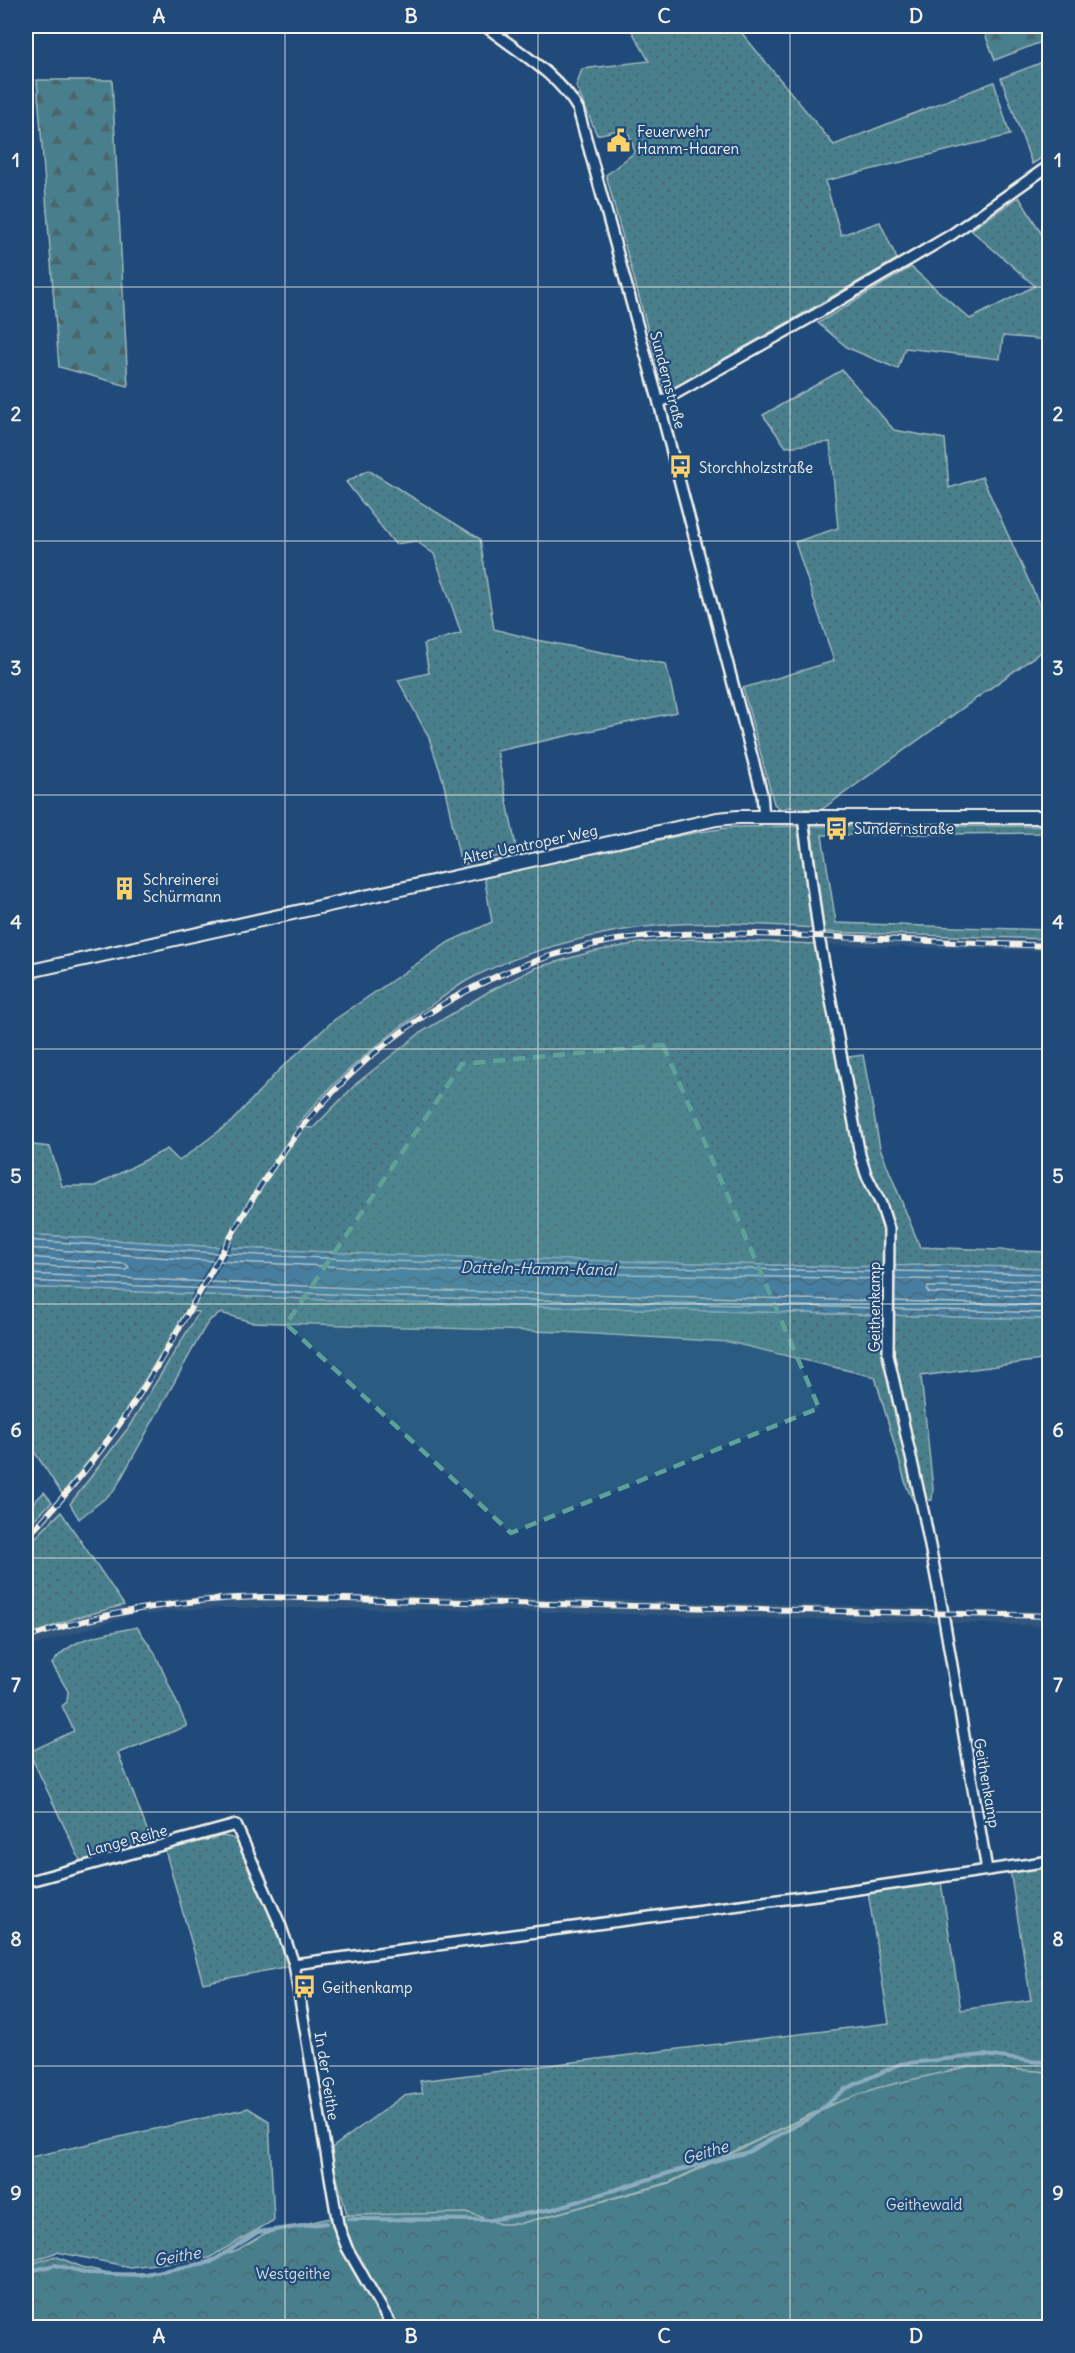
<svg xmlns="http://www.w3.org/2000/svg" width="1075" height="2353" font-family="Delius,sans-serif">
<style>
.built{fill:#31557b}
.grass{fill:url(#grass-dots);stroke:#9fb8ba;stroke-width:1.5}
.forest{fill:url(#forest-firs);stroke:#9fb8ba;stroke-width:1.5}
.park{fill:url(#park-crowns);stroke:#9fb8ba;stroke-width:1.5}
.water{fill:url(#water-waves);stroke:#8cacbd;stroke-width:1.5}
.pier{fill:#1f4a7a}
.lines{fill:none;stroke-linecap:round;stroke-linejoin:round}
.shore{stroke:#aec3cb;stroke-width:1.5}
.stream{stroke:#8cacbd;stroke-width:4}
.minor-casing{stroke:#f4f1e8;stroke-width:14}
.tertiary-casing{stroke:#f4f1e8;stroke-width:16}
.minor{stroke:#1f4a7a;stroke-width:9}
.tertiary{stroke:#1f4a7a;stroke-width:12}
.rail-casing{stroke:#f4f1e8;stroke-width:6}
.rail{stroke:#1f4a7a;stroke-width:4;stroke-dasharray:11;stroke-linecap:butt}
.marked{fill:#5fa199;fill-opacity:0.2;stroke:#5fa199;stroke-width:4.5;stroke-dasharray:12 8;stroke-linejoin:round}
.grid{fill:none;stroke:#f4f1e8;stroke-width:1.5;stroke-opacity:0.55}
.labels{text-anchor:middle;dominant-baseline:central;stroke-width:4.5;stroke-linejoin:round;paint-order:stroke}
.poi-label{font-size:15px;fill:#f4f1e8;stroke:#1f4a7a;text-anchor:start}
.street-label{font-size:15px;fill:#f4f1e8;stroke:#1f4a7a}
.park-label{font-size:15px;fill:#dae0da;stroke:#1f4a7a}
.water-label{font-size:16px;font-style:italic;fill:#dae0dd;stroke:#1f4a7a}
.neatline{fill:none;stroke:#f4f1e8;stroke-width:2}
.grid-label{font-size:20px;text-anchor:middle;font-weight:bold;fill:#f4f1e8}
</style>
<defs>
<pattern id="grass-dots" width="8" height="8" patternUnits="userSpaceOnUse" patternTransform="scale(1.5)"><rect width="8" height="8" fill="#4a7f8d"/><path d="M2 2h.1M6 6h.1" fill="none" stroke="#4a666d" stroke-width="1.8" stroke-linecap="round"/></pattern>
<pattern id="forest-firs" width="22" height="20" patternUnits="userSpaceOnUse" patternTransform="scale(1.5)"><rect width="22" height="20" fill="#4a7f8d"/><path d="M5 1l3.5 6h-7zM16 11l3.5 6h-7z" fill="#4a666d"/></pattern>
<pattern id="park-crowns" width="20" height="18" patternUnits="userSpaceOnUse" patternTransform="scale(1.5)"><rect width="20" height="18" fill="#4a7f8d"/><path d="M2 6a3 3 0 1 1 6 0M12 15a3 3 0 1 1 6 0" fill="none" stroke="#4a666d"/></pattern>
<pattern id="water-waves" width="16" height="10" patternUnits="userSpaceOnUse" patternTransform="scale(1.5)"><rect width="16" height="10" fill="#467ea0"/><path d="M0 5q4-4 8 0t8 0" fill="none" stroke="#476678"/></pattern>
</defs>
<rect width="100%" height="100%" fill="#1f4a7a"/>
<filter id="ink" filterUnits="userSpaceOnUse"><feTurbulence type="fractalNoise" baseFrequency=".0167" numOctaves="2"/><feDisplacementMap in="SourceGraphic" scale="12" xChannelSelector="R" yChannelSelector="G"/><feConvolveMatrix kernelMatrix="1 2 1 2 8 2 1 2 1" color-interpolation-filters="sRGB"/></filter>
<g filter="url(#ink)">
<!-- built -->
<g class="built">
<path d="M707,924L814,928L816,944L691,939L639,943L591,952L535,968L488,992L420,1033L357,1083L313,1128L295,1127L334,1083L372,1049L468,980L517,960L577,940L663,925Z"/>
<path d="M824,932L1049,939V951L825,945Z"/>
<path d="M186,1311H199L128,1428L70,1504L62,1494L121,1420Z"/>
<path d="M52,1502L61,1512L26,1547V1527Z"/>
<path d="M220,1594L473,1596L941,1608L943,1623L476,1610L288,1608H220L171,1611L146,1615L138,1605L169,1599Z"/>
<path d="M124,1605L132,1615L26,1648V1636L75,1618Z"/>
<path d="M950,1609L1049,1611V1626L953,1623Z"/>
</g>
<!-- grass -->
<g class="grass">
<path d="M629,26H736L834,145L994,82L1010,135L825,181L841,235L880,222L897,259L665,393L606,175L635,152L627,128L597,135L576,86L582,69L649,61Z"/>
<path d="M1043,62L1049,76V153L1032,164L1001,78Z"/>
<path d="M1019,197L1043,236L1049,238V340L1003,336L1000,359L905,348L898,369L848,348L818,323L911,267L970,319L1035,286L971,230Z"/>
<path d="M842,370L894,430L945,439L949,488L982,477L1049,626V646L821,810L791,807L781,809L774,804L743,688L834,661L795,542L838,528L830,442L786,447L763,415Z"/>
<path d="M368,470L480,539L494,629L536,640L666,664L677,712L497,751L517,852L461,865L443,780L429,738L398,680L429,673L424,644L461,633L434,554L416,541L395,544L346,482Z"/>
<path d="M798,826L814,928C764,925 714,921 664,925C602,930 522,951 468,980C456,987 445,996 434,1003C383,1038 334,1078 296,1127L313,1128L357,1083L420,1033L488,992L535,968L591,952L639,943L691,939L816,944L841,1058L863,1055L880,1148L920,1247L1049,1252V1268L933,1265L848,1267L416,1256L216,1247L26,1234V1144L50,1147L62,1186H95L167,1149L179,1161L231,1122L279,1070L334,1020L449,942L492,922L484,876L693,833L734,827Z"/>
<path d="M811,826H1049V833L822,835L836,923L1049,930V939L824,932Z"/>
<path d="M26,1287L398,1303L1049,1319V1359L921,1376L933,1489L932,1500L914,1502L907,1488L875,1377L729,1342L561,1332L251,1322L221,1313L211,1319L205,1327L114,1491L79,1519L70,1504L128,1428L199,1312L186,1311L121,1420L62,1494L26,1439Z"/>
<path d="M44,1492L52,1502L26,1527V1510Z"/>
<path d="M61,1512L124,1605L75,1618L26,1636V1547Z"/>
<path d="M137,1627L155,1653L187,1726L118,1753L152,1843L81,1862L29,1752L74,1731L62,1706L67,1702L68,1691L52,1664C71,1636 106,1634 137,1627Z"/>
<path d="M223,1836L232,1838L241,1845L275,1925L290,1966L203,1983L165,1850Z"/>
<path d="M1049,1865V2074L832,2104L670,2182L519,2224L350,2225L329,2150L403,2096L423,2093L420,2081L889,2023L868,1892L941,1882L961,2010L1031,2000L1010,1871Z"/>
<path d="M248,2108L269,2121L274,2220L209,2258L130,2267L57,2252L26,2264V2158Z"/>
</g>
<!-- forest -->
<g class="forest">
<path d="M982,26H1048L1049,39L995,60Z"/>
<path d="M37,80H112L128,386L59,367Z"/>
</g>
<!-- park -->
<path class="park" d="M970,2066L1049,2072V2327H26V2266L55,2256L82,2267L113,2274L162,2272L191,2267L237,2250L264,2234L325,2219L349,2215L470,2213L500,2224H519L670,2183L833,2104L877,2088Z"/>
<!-- water -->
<path class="water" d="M26,1234L216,1247L416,1256L848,1267L933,1265L1049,1268V1319L398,1303L26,1287Z"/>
<!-- pier -->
<path class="pier" d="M221,1244H233L201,1299H190Z"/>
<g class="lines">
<!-- shore -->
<g class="shore">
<path d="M26,1240L216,1253L416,1262L883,1272"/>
<path d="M26,1248L215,1261L416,1270L883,1279"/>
<path d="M26,1257L126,1264L129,1267L126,1270L26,1265"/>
<path d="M895,1271L1050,1274"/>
<path d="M26,1274L398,1290L882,1301"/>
<path d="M895,1279L1050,1281"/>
<path d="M26,1281L398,1297L882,1308"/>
<path d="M1050,1290L933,1287H928L927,1290L929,1293L1050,1297"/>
<path d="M894,1301L1050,1306"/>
<path d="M894,1309L1050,1313"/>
</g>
<!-- stream -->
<g class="stream">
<path d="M348,2219L490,2220L553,2209L672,2172L748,2152L813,2116L845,2089L900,2064L984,2055L1038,2062L1050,2061"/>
<path d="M26,2272L55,2265L89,2273L139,2275L211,2262L258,2232L326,2223"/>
</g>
<defs>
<g id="minor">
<path d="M485,26C517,51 557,73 578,109L659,403L762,794L764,817"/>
<path d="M659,403L806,320L951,235L1050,165"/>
<path d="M803,818L819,937L860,1155L866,1174L881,1204L889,1229L888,1355L924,1515L943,1613L987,1870"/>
<path d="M26,1882L236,1825L280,1924L294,1964L338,2224L347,2248L393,2328"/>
<path d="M294,1964L831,1893L1050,1861"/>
</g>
<path id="tertiary" d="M26,972L717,819L738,817H1050"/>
</defs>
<!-- minor casing -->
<use href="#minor" class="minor-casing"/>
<!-- tertiary casing -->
<use href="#tertiary" class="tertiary-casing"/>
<!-- minor -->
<use href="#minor" class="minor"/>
<!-- tertiary -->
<use href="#tertiary" class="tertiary"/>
<defs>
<g id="rail">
<path d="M26,1538C68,1494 106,1446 139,1395C183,1326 219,1254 261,1185C340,1058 463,968 611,941C678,929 746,934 814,936C892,940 971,943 1050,946"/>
<path d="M26,1638C103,1612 181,1599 263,1597L1050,1616"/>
</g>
</defs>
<!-- rail casing -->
<use href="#rail" class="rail-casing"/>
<!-- rail -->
<use href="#rail" class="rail"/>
</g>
</g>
<!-- marked area -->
<path class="marked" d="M663,1045L819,1408L511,1533L286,1324L462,1064Z"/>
<!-- grid -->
<path class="grid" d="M285,26V2328M538,26V2328M790,26V2328M26,287H1050M26,541H1050M26,795H1050M26,1049H1050M26,1304H1050M26,1558H1050M26,1812H1050M26,2066H1050"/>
<!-- icons -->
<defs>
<symbol id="civic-bare" viewBox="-9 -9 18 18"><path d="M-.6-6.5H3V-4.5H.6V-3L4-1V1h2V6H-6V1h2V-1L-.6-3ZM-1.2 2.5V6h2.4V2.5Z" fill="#ffd166" stroke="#1f4a7a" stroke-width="2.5" paint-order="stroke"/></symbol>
<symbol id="bus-bare" viewBox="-9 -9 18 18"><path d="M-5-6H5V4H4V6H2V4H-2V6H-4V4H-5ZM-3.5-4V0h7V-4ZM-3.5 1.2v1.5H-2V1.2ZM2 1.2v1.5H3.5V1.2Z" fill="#ffd166" stroke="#1f4a7a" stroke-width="2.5" paint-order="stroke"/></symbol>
<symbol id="building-bare" viewBox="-9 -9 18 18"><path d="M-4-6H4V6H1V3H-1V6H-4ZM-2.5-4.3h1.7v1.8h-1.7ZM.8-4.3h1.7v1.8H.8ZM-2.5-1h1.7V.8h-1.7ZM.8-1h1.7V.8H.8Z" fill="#ffd166" stroke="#1f4a7a" stroke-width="2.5" paint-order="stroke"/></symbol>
</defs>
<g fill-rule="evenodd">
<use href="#civic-bare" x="602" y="124" width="33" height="33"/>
<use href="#bus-bare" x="664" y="450" width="33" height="33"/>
<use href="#bus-bare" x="820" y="812" width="33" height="33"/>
<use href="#building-bare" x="108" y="872" width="33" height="33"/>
<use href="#bus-bare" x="288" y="1970" width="33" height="33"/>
</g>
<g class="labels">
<!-- poi labels -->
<g class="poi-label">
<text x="637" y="131">Feuerwehr<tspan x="637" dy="17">Hamm-Haaren</tspan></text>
<text x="699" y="467">Storchholzstraße</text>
<text x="854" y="828">Sundernstraße</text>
<text x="143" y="879">Schreinerei<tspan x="143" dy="17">Schürmann</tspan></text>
<text x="322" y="1987">Geithenkamp</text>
</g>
<!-- street labels -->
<g class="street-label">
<text transform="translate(668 380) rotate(75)">Sundernstraße</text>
<text transform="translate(530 844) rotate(-12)">Alter Uentroper Weg</text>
<text transform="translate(874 1307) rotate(-90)">Geithenkamp</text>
<text transform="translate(987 1783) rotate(80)">Geithenkamp</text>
<text transform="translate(127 1840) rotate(-15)">Lange Reihe</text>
<text transform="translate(327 2076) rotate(81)">In der Geithe</text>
</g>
<!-- park labels -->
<g class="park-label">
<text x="924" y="2204">Geithewald</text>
<text x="293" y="2273">Westgeithe</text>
</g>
<!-- water labels -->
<g class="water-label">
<text transform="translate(538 1268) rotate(1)">Datteln-Hamm-Kanal</text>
<text transform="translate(705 2152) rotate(-17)">Geithe</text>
<text transform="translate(177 2256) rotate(-10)">Geithe</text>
</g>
</g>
<!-- margin -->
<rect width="1075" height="2353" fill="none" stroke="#1f4a7a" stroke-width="66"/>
<rect x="33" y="33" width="1009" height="2287" class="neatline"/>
<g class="grid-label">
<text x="159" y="23">A</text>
<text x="411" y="23">B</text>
<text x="664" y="23">C</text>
<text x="916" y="23">D</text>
<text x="16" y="167">1</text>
<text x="1058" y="167">1</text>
<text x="16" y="421">2</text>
<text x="1058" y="421">2</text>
<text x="16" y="675">3</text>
<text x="1058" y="675">3</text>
<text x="16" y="929">4</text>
<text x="1058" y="929">4</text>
<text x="16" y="1183">5</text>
<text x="1058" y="1183">5</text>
<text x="16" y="1437">6</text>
<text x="1058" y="1437">6</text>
<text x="16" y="1692">7</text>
<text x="1058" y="1692">7</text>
<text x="16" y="1946">8</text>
<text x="1058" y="1946">8</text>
<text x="16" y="2200">9</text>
<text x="1058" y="2200">9</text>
<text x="159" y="2343">A</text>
<text x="411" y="2343">B</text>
<text x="664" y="2343">C</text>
<text x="916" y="2343">D</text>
</g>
</svg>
